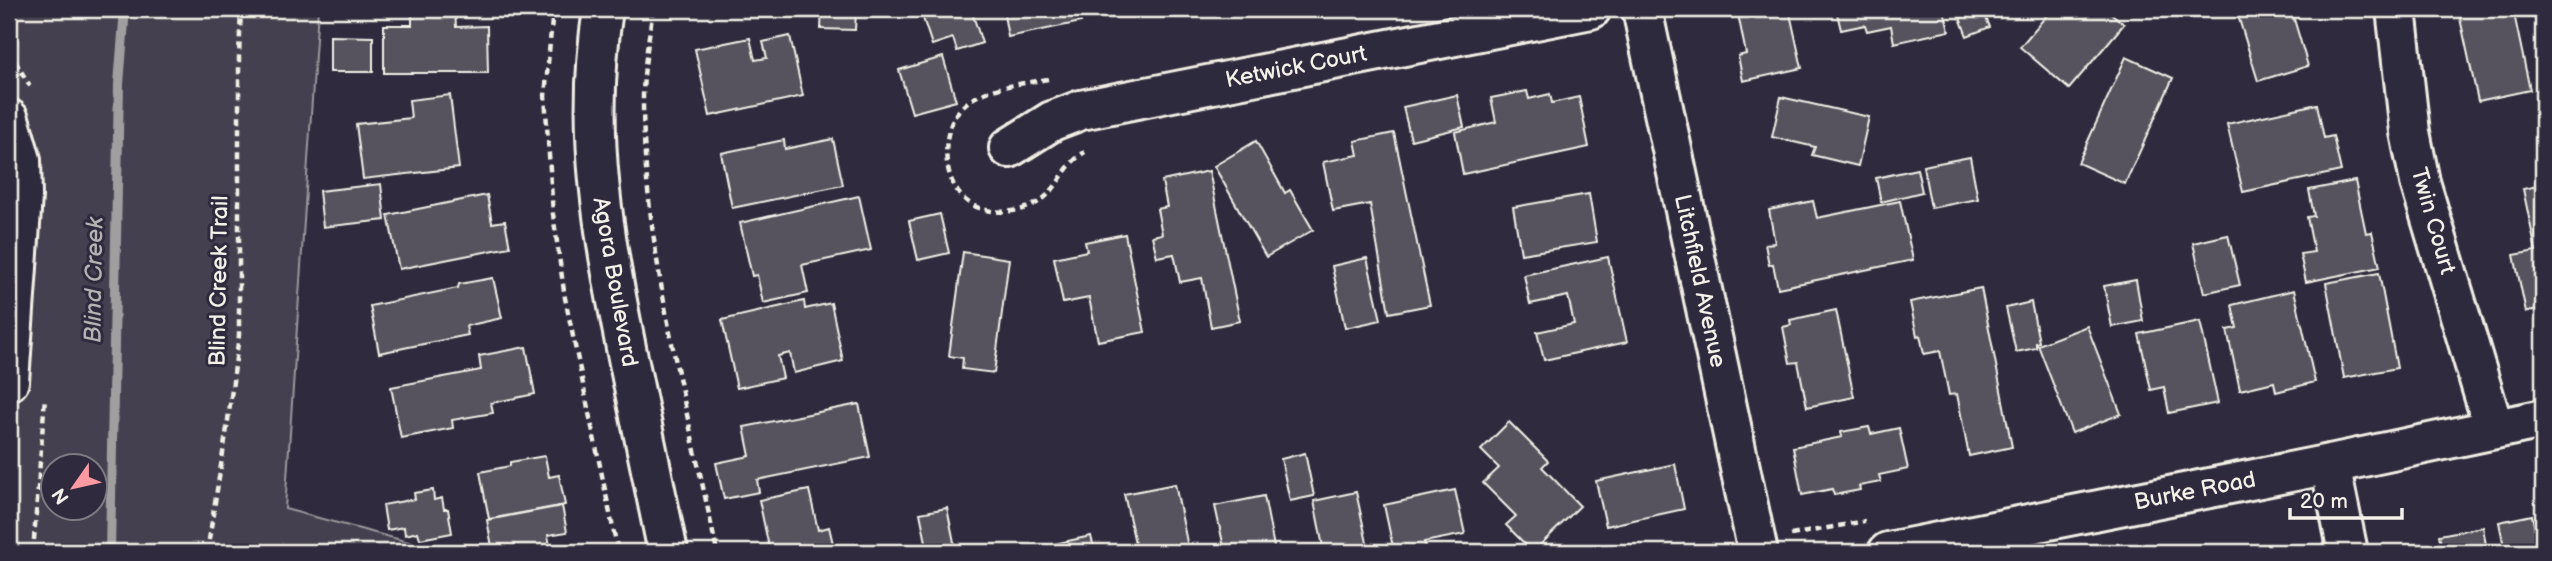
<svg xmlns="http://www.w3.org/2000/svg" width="2552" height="561" font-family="'Balsamiq Sans',sans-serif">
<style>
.green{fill:#454050;stroke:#9c989c;stroke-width:2;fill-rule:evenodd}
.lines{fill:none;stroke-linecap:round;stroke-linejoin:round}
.stream{stroke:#a19ea0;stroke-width:10}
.building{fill:#56525f;stroke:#f4f1e8;stroke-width:2}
.minor-casing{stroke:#f4f1e8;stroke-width:44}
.path{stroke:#f4f1e8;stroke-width:4.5;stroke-dasharray:7 5;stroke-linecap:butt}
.minor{stroke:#2f2a3d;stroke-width:38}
.labels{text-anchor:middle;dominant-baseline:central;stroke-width:6;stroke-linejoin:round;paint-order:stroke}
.street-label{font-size:23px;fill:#f4f1e8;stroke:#2f2a3d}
.water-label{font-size:24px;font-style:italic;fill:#b6b2b2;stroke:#2f2a3d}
</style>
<rect width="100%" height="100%" fill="#2f2a3d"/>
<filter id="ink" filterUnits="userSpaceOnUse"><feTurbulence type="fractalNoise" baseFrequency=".0143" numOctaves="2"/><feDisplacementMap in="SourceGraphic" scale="14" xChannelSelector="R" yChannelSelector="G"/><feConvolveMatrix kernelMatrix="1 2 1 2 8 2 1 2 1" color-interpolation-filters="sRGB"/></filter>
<g filter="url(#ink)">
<!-- green -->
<path class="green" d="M9,9H318L285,509L446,552H9ZM52,466H94V508H52Z"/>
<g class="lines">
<!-- stream -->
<path class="stream" d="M110,552L119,84L125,9"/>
</g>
<!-- building -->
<g class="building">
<path d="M822,9L856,10L855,30L821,29Z"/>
<path d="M920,9H971L982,43L957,51L953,38L932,45Z"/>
<path d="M1003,9H1078L1081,22L1008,37Z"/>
<path d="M1737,9H1789L1802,68L1743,81L1738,56L1746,54Z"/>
<path d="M1836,9H1944L1949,31L1894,43L1891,26L1867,31L1865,25L1841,30Z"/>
<path d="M1982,9L1990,27L1967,36L1960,18Z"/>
<path d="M2052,9L2068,11L2070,9H2106L2124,24L2069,89L2020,47Z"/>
<path d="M2236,9H2291L2308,66L2258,81Z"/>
<path d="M2458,9H2513L2530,90L2478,101Z"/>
<path d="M412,10H455L456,27L487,26L488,73H384V25H412Z"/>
<path d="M330,36L373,37V72H330Z"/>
<path d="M790,36L803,96L710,116L695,49L750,38L755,60L767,58L763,42Z"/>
<path d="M943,57L956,101L912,113L899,70Z"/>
<path d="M2126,57L2173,78L2125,184L2078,163Z"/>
<path d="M1527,91L1529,99L1550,94L1552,103L1579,97L1589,147L1463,174L1455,132L1496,122L1491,98Z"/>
<path d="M450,95L459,168L363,179L356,124L411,118L409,100Z"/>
<path d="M1457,95L1464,127L1411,140L1403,107Z"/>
<path d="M1781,97L1869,117L1858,166L1812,155L1815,147L1772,137Z"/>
<path d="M2317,104L2324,138L2333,136L2341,171L2243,192L2227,124Z"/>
<path d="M1394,133L1430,305L1389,313L1370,204L1333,211L1323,162L1358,155L1355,141Z"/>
<path d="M833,139L843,185L732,208L721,153L784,140L785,149Z"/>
<path d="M1256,141L1285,193L1290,190L1313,230L1266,257L1214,166Z"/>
<path d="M1970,157L1978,199L1931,208L1923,166Z"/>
<path d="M1917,169L1922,192L1881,202L1876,178Z"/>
<path d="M1209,171L1240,321L1211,327L1202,278L1180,282L1174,254L1157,257L1152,236L1162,234L1157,209L1167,207L1162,181Z"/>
<path d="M2355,181L2366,233L2372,232L2380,267L2306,282L2300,254L2314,252L2307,217L2314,216L2309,190Z"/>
<path d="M381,184L385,220L323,227L319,191Z"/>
<path d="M2543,185V331H2541L2537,309L2526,312L2514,255L2536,251L2523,189Z"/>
<path d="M1589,194L1597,242L1521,254L1513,207Z"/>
<path d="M487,195L492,223L505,221L510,247L399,269L388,215Z"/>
<path d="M859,196L871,250L802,265L808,293L763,303L757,275L752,276L740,223Z"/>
<path d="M1813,201L1817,218L1900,201L1913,260L1778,288L1773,264L1769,265L1765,244L1775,243L1769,210Z"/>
<path d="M940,214L949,253L918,260L909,221Z"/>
<path d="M1125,234L1145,332L1098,341L1089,298L1063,303L1054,258L1087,251L1085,242Z"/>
<path d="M2228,235L2240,285L2204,293L2193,243Z"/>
<path d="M963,252L1009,259L994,373L962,369L963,358L949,356Z"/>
<path d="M1608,257L1627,342L1544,360L1537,332L1574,324L1568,296L1530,304L1524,275Z"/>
<path d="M1367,258L1381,320L1345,328L1332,266Z"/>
<path d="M2379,273L2397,368L2344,378L2326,283Z"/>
<path d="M493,278L502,318L466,326L468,335L379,353L370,306L458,288L459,284Z"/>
<path d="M2136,280L2143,321L2112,327L2104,286Z"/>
<path d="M1981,288L2012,447L1969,456L1957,394L1949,395L1940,351L1924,354L1920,335L1917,336L1910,302Z"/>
<path d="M2294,290L2315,382L2276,392L2274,382L2240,390L2227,330L2237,328L2232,305Z"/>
<path d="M804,301L805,309L831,303L843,361L794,373L790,353L778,356L783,378L737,388L722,320Z"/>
<path d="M2031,302L2039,342L2036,343V348L2016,352L2006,308Z"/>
<path d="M1836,310L1854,397L1807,407L1798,362L1790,363L1783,327L1791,325L1790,320Z"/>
<path d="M2200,321L2218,403L2169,413L2164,387L2151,390L2139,334Z"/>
<path d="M2087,326L2121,414L2072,433L2038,345Z"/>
<path d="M526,347L535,394L491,403L493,413L452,420L453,428L401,438L391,387L481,370L479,356Z"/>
<path d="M859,404L870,457L757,480L759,492L724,499L716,463L750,456L744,427Z"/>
<path d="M1509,422L1548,461L1542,467L1580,506L1533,552L1506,525L1516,516L1483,483L1499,468L1481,450Z"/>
<path d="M1869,427L1871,434L1899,428L1908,469L1879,475L1881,482L1859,486L1860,490L1834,495L1832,489L1802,495L1793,447L1842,437L1841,432Z"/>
<path d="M1305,453L1314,496L1290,501L1281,459Z"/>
<path d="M545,456L549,477L559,475L565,505L489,519L480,472L510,466V462Z"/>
<path d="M1675,464L1684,509L1606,526L1596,481Z"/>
<path d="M1175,484L1189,552H1137L1124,494Z"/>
<path d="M433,490L434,500L442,498L444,509H448L452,533L420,539L418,532L405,535L404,527L387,530L383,505L415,499L414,493Z"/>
<path d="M809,490L818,530L829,527L835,552H770L759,500Z"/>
<path d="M1455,490L1465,534L1424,542L1427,552H1394L1384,505Z"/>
<path d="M1356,492L1369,552H1324L1314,501Z"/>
<path d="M1264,496L1275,552H1225L1215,506Z"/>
<path d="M562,506L567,532L548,535L551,552H493L487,520Z"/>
<path d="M947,508L956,552H928L920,513Z"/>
<path d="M2532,515L2536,535L2543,533V552H2505L2499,522Z"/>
<path d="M2483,527L2487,552H2443L2439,535Z"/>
<path d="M1091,536L1095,552H1055L1054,544Z"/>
</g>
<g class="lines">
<defs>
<g id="minor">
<path d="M603,9C584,133 604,237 628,358C642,423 655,488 668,552"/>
<path d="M1642,9L1758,552"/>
<path d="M2396,9L2410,132L2420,182L2494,429"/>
<path d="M9,119L21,160L22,196L9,381"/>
<path d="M1009,148L1052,121L1081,110L1591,9"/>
<path d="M2330,464L2348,552"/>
<path d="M1888,552L2330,464L2543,419"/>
</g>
</defs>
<!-- minor casing -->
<use href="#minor" class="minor-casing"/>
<!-- path -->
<g class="path">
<path d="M553,9L545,96L553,214L565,298L618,552"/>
<path d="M653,9C649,38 643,69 643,99C643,247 687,407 717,552"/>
<path d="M9,51L30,86"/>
<path d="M1048,79C1021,84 982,87 962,107C940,129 942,176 962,197C977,213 1004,214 1023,209C1061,197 1057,169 1085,152"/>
<path d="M1791,535L1865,521"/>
<path d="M33,552L45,397"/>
<path d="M207,552L227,428L239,335V57L241,9"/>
</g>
<!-- minor -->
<use href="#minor" class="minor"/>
</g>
</g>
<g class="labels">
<!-- street labels -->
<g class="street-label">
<text transform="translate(1296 67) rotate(-11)">Ketwick Court</text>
<text transform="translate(2433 221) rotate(74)">Twin Court</text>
<text transform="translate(219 281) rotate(-89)">Blind Creek Trail</text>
<text transform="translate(1700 281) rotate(78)">Litchfield Avenue</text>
<text transform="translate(615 282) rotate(80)">Agora Boulevard</text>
<text transform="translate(2195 491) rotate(-11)">Burke Road</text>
</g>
<!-- water labels -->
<g class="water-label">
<text transform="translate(94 280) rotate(-89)">Blind Creek</text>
</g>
</g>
<!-- margin -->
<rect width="2552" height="561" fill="none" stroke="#2f2a3d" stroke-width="35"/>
<rect x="18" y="18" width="2517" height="526" fill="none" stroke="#f4f1e8" stroke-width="2.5" filter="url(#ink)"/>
<!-- north arrow -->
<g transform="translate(74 487) rotate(236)"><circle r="33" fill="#2f2a3d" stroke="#7e7a81" stroke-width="2"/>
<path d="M0-5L12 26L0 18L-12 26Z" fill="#ff9aa2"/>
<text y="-10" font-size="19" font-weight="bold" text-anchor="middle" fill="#f4f1e8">N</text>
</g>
<!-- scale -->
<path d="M2290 508v10h112v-10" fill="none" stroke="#f4f1e8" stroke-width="3.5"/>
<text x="2300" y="508" font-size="21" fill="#f4f1e8" stroke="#2f2a3d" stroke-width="5" paint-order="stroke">20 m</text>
</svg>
